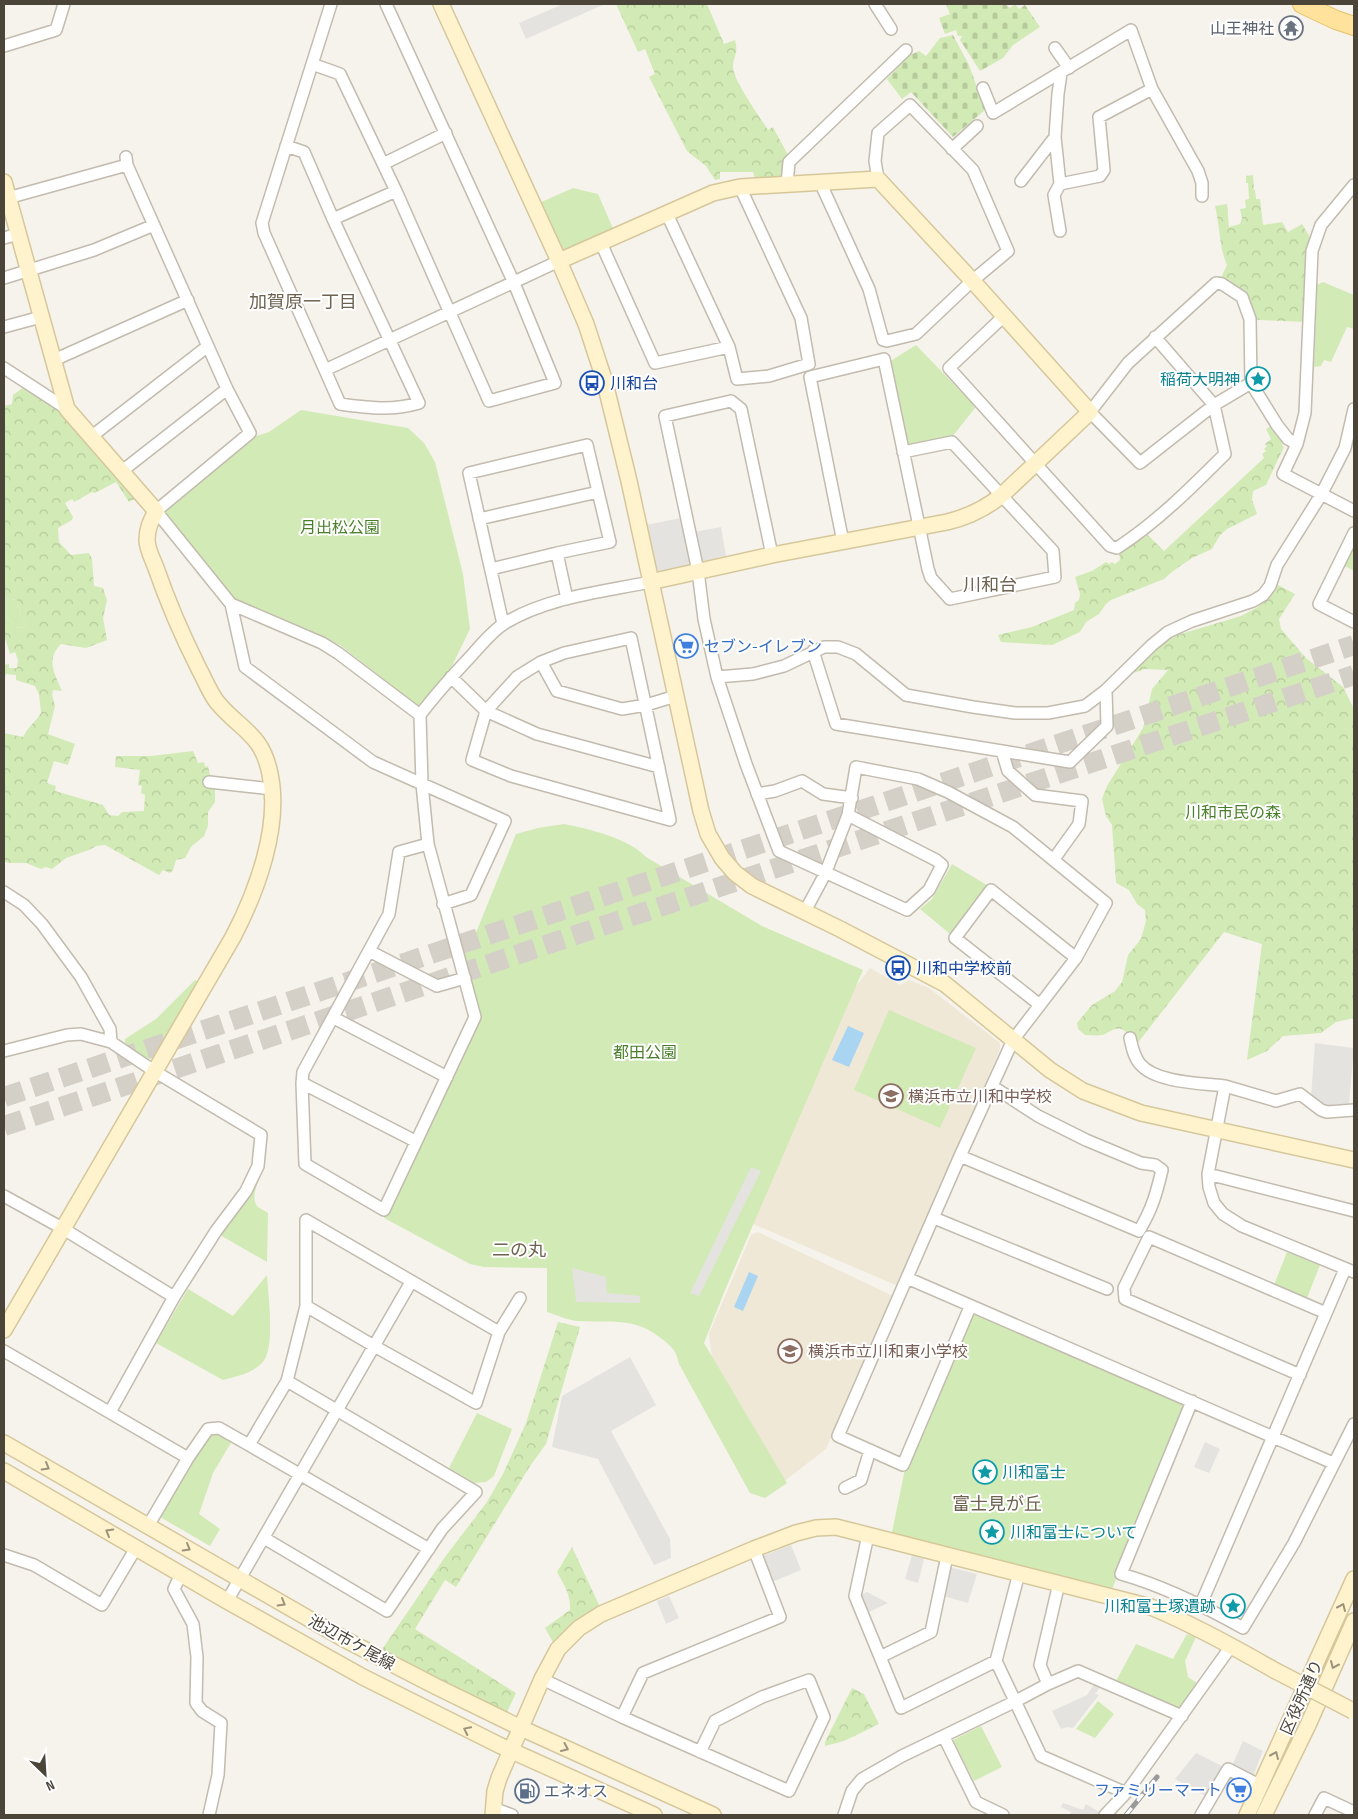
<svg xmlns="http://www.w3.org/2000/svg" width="1358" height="1819" viewBox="0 0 1358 1819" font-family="'Sofia Sans Condensed','Noto Sans JP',sans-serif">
  <defs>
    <pattern id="forest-crowns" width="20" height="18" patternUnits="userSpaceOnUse" patternTransform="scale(1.25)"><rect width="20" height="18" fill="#d2eab5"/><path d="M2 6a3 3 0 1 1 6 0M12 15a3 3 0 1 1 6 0" fill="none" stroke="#b6ca9c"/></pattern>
    <pattern id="cemetery-stones" width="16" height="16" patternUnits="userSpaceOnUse" patternTransform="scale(1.25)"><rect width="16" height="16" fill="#d2eab5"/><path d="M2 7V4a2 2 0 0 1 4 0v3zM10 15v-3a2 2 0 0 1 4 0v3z" fill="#b6ca9c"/></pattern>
  </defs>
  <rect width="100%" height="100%" fill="#f6f3ec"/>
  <path fill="#efe8d6" d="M870,968l30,17 9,-5 20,8 71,55v6l-102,237 -145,-62 89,-220z
    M758,1232l135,64 -67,153 -48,37 -65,-118 -4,-34 42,-99z"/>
  <path fill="#d2eab5" d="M573,188l25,6 17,39 -55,24 -23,-53z
    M1323,282l31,13v34l-7,-2 -16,35 -7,-2 -3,6 -7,1 3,-76 -2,-5z
    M916,345l56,58 3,5 -23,29 -40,9 -9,-8 -14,-76z
    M301,410l107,18 16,15 11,19 28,112 7,55 -20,41 -32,36 -78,-61 -106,-46 -73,-88 92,-74 16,-5z
    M1354,543v28l-11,-6z
    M4,598l13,2 4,16 5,9 -1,2 -8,1 -10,-11 -3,-2z
    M564,824c25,5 64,14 82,33l116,69 101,44 -138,320 -21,53 83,140 -22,15 -15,-5 -71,-129c-3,-14 -6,-16 -17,-25 -28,-23 -52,-16 -85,-18 -10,-1 -20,-6 -30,-9v-44l-63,-1 -14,-3 -86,-46 96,-197 -16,-65 9,-16 43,-106 22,-6z
    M952,864l38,23 -40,47 -30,-25 12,-10z
    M195,980l2,1 1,3 -43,72 -7,3 -23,-16v-4l31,-20z
    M889,1010l87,38 -36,80 -86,-38z
    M264,1165c-2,11 -15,30 -7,41 2,2 8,5 11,7l-1,49 -47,-27 31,-44z
    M1287,1252l33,13 -13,33 -33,-13z
    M267,1275c1,20 9,74 -5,88 -11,11 -25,13 -39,17l-67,-37 32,-54 45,27z
    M973,1314l212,90 -74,188 -220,-55 14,-68z
    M477,1413l35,16 -18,47 -8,6 -12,1 -25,-15z
    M217,1431l15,10 -19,32 -14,41 21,15 -10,17 -50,-29 49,-85z
    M1187,1634l9,3 -11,24 3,16 9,6 -18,27 -63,-29 20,-37 37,15z
    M1098,1701l16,13 -19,24 -19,-9z
    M981,1726l21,41 -28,14 -21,-41z"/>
  <path fill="url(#forest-crowns)" d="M616,4h91l17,40 11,-4c4,13 -2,16 -2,27 0,13 27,50 35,63l5,-3 16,30 -5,19 -29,3 -2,-7h-33v7l-5,1 -9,-14 -19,-15 -38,-74 6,-3 -10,-25 -7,3z
    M1253,175l1,15h1l1,9h4l3,26 19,-3 6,10 14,-8 8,13 -2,10 -2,75 -48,-2 -38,-40 7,-15c-8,-18 -7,-39 -12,-59l12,-2 2,23 11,-3 2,-6 -2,-9 6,-1 -1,-8 4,-1 -1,-16h-2v-7z
    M24,387l42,28 70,83 -7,4 -13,-20 -21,11 -3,-1 -18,10 -2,-3 -7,4 8,14 -1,3 -14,8 1,14 12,13 18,-2 3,6 2,27 9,2 4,12 -4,18 4,22 -21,8 -25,-4c-16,16 -6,30 1,47l-9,-1 -1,5 3,11 -7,28 27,10 -7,21 -14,-4 -7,22 9,3 -1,5 48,14 6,10 9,1 4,-4 22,-1 1,-16 -4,-2 1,-7 -4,-1 2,-15 -25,-3 1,-11h35l42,-5 5,12 6,-1 1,5 3,-1 2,9 -4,2 9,10v15l-7,10v14l-4,10 -13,11 -6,11 -9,2 -3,10 -3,3 -7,-3 -4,5 -54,-30 -9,1 -7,4 -23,8 -14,11 -6,-2 -5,2 -15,-6h-18l-4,-2v-128l19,4c6,-12 12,-14 18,-24l-2,-19 -4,-8 -19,-6v-5l-10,-1 -2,7v-16l5,-1v4h8l1,-8 -3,-8 -5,2 -6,-19v-20l3,2 10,11 8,-1 1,-2 -5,-9 -4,-16 -13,-2v-192l8,-2 1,-9z
    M1271,426l12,15 -1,4 2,2 -18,38 -13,6 -1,9 5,14 -30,15 -7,6 -8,14 -20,9 -19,13 -9,8 -53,21 -5,4 -7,10 -13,8 -6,10 -28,13 -51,-3 -3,-7 34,-8 42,-17 1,-7 4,-3 1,-6 -5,-17 17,-6 14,-9 3,2 3,-2 3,2 5,-4 -1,-8 29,-17 16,16 100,-93 -2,-4 4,-3 -2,-2 3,-3 -2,-2 6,-5 -5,-10z
    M1276,584l19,10 -16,25 2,10 25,29 37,29 11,22v309l-18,4 -15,11 -38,3 -16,15 -20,9 15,-116 -38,-12 -91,117c-6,-5 -3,-14 -8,-18 -8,-7 -16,2 -23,4 -5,1 -11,0 -17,0l-7,-6 -1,-6 15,-18 23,-14 7,-9 6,-27 13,-16 5,-18 -1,-11 -8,-6 -8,-14 -13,-7 -4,-58 -6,-9 -4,-17 5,-13 36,-58 9,-39 16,-19 -23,-1 -17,6 26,-27 20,-12 67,-20 17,-9z
    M558,1322l22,5 -34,117 -16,22 -74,121 -11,-7 -30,49 101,64 -9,19 -126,-61 64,-94 42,-55 16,-28 23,-51z
    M572,1547l28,60 -28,17 -18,20 -9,-16 25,-18c1,-15 -6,-25 -13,-38z
    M852,1688l12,6 15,30 -35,17 -19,5v-4z"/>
  <path fill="url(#cemetery-stones)" d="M946,4h59l5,4 5,-4 4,5 6,-4 15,22 -27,18 -10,13 -23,13 -20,-31 2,-4h-4l-2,-6 -11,4 -6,-16 11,-4z
    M953,35l16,30 16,45 -32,27 -42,-45 -9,7 -15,-20 23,-24 9,-4 7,5 14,-18z"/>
  <path fill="#e5e3e0" d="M563,4h42l-79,35 -7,-16z
    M681,518l9,46 -1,3 -31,6 -3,-5 -9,-43z
    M721,527l5,29 -23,5 -3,-2 -6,-27z
    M1315,1043l39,5 -5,56h-13l-11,3 -14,-10z
    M751,1167l10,4 -62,125 -9,-3z
    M572,1268l34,9 1,16 33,3v7l-64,-1z
    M630,1357l26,48 -45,26 59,108 1,19 -17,7 -56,-106 -46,-12 10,-51z
    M1205,1442l15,7 -11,24 -15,-6z
    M791,1545l10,25 -29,12 -10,-26z
    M912,1555l12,4 -6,24 -13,-4z
    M949,1567l28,7 -9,29 -24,-7z
    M867,1592l21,11 -21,10 -7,-18z
    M669,1596l10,22 -13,6 -9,-23z
    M1095,1683l6,3 -6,8 4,1 -26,33 -6,-1 -6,2 -9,-18 35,-16z
    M1243,1741l20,10 -9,23 -4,2 -19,-8z
    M1196,1753l26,13 -16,30 -31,-17z
    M1063,1803l20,7 3,-6 15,9 -1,2h-30l1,-3 -10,-5z"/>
  <path fill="#a9d4f2" d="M848,1026l16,7 -15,34 -17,-7z
    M749,1272l9,4 -15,35 -9,-4z"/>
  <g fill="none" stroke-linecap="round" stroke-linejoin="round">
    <path stroke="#d4d0c8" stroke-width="20" stroke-dasharray="20 10" stroke-linecap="butt" d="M4,1097l1350,-452
      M4,1126l1350,-451"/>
    <g stroke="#c2bbae" stroke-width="14">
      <path id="street" d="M331,4l-69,219 2,10 61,137 234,-109
        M875,4l16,25
        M4,46l52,-16 8,-26
        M1055,48l14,20
        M312,64l28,10 56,117 93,210 66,-18 -41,-100 -128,-279
        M983,88l10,25 138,-83 21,59 46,82 4,12v13
        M286,146l18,6 29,67 86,184c-27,8 -50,5 -79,1l-15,-34
        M952,149l25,-23
        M383,164l63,-31
        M127,165l100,224 23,44 -94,78 75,93 91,39 16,10 82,62
        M1021,181l34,-44
        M820,182l49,107 14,51 4,1 29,-7 56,-53 36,-30 -35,-81 -63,-65 -32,28 -3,28 3,18
        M787,184l2,-22 117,-112
        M1060,184l40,-8 4,-6 -5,-53 53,-28
        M1354,185l-33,40 -9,26 -7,162 -8,31 -14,30 71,37
        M4,199l123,-34 -1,-8
        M667,214l62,133 8,32 32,-3 40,-12 -8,-46 -61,-131
        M333,219l63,-28
        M1060,231l-6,-36 6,-11 -5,-47 3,-43 3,-21
        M4,238l14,-4
        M601,243l54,120 74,-16
        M4,278l90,-28 60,-25
        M1004,316l-55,52 161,178 7,2c40,-26 74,-60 108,-94l-11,-49 -59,-68
        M4,327l37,-10
        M54,360l134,-60
        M4,368l63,41
        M1251,383l-37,22 -74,58 -50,-51 38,-49 88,-80 6,1 20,13 8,22 1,64 26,42 11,14 9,5
        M92,436l116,-90
        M122,471l105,-82
        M479,519l119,-27
        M1354,533l-35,71 35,18
        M843,542l-33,-165 74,-18 44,210 3,9 19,21 105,-22 -2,-26 -101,-109 -49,10
        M772,555l-31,-146 -10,-8 -66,15 33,155 6,48 13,58 29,87 33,87 128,59 22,-20 13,-25 -6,-5 -88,-45
        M491,569l66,-16
        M231,604l14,63 128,95 132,59 -34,74 -28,9
        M503,624l-34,-151 118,-28 23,97 -53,11 10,46
        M813,651l23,73 234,38 37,-36 -1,-36
        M541,662l23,-9 67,-15 39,182 -159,-44 -39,-16 14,-49 51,23 122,33
        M451,677l35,34 31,-34 24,-15 16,29 65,18 24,-4 30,-9
        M717,677l36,-3 31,-8 40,-19h14l18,7 50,41 67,12 42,6h33l37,-7 21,-16 46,-45 16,-13 24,-11 61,-20 10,-6 7,-9 7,-21 44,-70 24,-47 9,-39
        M1002,751l6,20 27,24 47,6 -3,23 -25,35
        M209,782l63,7
        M757,794l18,-3 27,-10 21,13 29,4
        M428,844l-29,8 -10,62 -86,158 -1,11 3,81 79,46 91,-193 -47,-173 -6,-60 -2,-69c16,-21 34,-41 52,-60 10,-11 20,-24 33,-32 43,-26 97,-31 145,-41
        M4,892l20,13 18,19 39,53 29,52 1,13
        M804,913l21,-39 23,-59 8,-48 62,12 30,13 65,35 93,76 -30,55 -63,82 -53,116 -122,280 65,29 67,-158
        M369,951l68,35 28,-8
        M1040,1005l-85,-67 36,-48 85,68
        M334,1018l113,59
        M1130,1038c2,9 4,19 10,26 16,19 61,19 85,22
        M4,1051l63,-16 14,-1 30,8 43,29 107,64 -3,31 -12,25 -30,40 -42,66 -64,115
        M302,1083l113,58
        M1354,1110l-27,2 -6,-2 -21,-16 -24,7 -51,-15 -17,88 1,13 5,16 9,11 19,12 112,46
        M960,1156l179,75c13,-22 17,-36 23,-61l-7,-5 -14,-2 -55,-23 -48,-24 -46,-30
        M1208,1174l146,37
        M4,1196l58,32 112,69
        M934,1218l173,71
        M907,1278l426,185
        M306,1306l68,40 102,57 23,-71 -193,-112v86l-19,75 -38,64 180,104
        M499,1332l21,-34
        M4,1351l184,107 -40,68
        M1300,1375l-175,-76 -1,-11 25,-51 177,76
        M1192,1401l-71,173c43,12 83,32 122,54l51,-85 60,-119
        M188,1458l20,-29 11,-1 30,17
        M845,1488l16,-8 9,-30
        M868,1535l-13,61 46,112 95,-47
        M264,1538l123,73 55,-82 34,-37 -189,-111
        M4,1555l30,10 68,40 34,-57
        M1019,1573l-23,88 45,95 85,37
        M181,1574l-7,15 19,35 4,33 -1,46 6,8 19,12 -3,52 -9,40
        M227,1601l184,-319
        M1201,1604l144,-335
        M880,1657l51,-25 16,-76
        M542,1679l80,38
        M1048,1684l-8,-19 19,-82
        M944,1737l32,65 27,13
        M700,1752l15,-31 47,-24 47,-17 15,37 -35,74 -167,-74 21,-44 137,-56 -26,-68
        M493,1808l19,7
        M844,1815l8,-24 10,-12 40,-23 114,-55 32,-17 30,-13 104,45
        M1105,1815l21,-22 106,-148
        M1201,1815l27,-46 33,17
        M1315,1815l9,-17 30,14"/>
    </g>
    <g stroke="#d6c79b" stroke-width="18">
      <path id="secondary" d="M441,4l118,257 27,63 18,55 25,102 72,330 7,23 14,24 13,15 17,13 88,43 105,55 105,86 33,21 58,22 213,47
        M4,182l63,227 89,102c-5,10 -9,17 -9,29 0,9 6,20 9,28 12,35 27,69 43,101 6,11 11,24 18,33 23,28 45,31 53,72 11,52 -13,117 -37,163l-229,393
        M559,261l154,-68 27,-6 138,-8 101,109 111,124 -88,83c-17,14 -34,22 -55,27l-175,33 -122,27
        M4,1443l340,196 93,48 84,41 192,87
        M4,1471l223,130 136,76 138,69 153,69
        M493,1815l2,-24 4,-13 43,-99 16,-30 21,-21 22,-14 153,-65 42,-16 20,-5 20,-1 315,80c43,18 83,40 123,63
        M1247,1815l107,-236
        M1264,1815l44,-90 46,-104"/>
    </g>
    <g stroke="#e6c16a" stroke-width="20">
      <path id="primary" d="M1302,4l34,16 18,6"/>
    </g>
    <use href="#street" stroke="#fff" stroke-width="11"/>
    <use href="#secondary" stroke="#fff3cd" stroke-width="15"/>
    <use href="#primary" stroke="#ffe39c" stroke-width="18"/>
    <g stroke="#9a9a9a" stroke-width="5">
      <path id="rail" d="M1126,1815l31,-38"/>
    </g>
    <use href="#rail" stroke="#fff" stroke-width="3" stroke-dasharray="9" stroke-linecap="butt"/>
    <g stroke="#d6c79b" stroke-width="18" stroke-linecap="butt">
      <path id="secondary-bridge" d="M1274,1670l79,41"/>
    </g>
    <use href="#secondary-bridge" stroke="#fff3cd" stroke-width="15"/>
  </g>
  <defs><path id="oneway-chevron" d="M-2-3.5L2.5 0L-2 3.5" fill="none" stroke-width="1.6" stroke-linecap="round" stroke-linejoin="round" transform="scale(1.25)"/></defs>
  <g stroke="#9c937c">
    <use href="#oneway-chevron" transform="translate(46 1467) rotate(30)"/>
    <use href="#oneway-chevron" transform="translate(109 1532) rotate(-150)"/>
    <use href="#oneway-chevron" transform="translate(187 1548) rotate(30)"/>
    <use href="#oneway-chevron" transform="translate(282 1603) rotate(30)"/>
    <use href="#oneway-chevron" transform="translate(1342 1607) rotate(-66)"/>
    <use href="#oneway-chevron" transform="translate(1334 1665) rotate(114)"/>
    <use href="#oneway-chevron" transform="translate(467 1730) rotate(-154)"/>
    <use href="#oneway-chevron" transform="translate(565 1748) rotate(24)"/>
    <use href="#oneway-chevron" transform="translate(1275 1755) rotate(-66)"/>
  </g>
  <defs>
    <g id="temple-ring" transform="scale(1.25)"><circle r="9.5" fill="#fff" stroke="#6b7280" stroke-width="1.5"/><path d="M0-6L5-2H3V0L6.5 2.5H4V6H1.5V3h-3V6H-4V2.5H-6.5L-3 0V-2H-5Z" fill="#6b7280"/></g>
    <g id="sight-ring" transform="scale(1.25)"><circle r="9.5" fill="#fff" stroke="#0f9aa8" stroke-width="1.5"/><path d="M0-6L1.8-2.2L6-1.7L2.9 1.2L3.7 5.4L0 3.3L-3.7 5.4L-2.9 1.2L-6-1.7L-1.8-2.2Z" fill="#0f9aa8"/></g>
    <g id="bus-ring" transform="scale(1.25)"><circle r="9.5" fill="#fff" stroke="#1a4fb4" stroke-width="1.5"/><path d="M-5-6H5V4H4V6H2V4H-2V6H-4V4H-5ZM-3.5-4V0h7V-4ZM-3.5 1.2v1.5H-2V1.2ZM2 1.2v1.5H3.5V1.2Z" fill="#1a4fb4"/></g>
    <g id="supermarket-ring" transform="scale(1.25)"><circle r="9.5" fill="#fff" stroke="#3f7fe0" stroke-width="1.5"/><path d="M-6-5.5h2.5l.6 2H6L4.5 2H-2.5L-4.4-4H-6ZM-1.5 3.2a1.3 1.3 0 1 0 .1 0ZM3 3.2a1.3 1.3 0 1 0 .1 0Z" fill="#3f7fe0"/></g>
    <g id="school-ring" transform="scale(1.25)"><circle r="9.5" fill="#fff" stroke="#8d6e63" stroke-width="1.5"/><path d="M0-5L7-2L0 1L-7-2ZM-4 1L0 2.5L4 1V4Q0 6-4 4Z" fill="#8d6e63"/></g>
    <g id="fuel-ring" transform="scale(1.25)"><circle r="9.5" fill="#fff" stroke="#5c6f8a" stroke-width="1.5"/><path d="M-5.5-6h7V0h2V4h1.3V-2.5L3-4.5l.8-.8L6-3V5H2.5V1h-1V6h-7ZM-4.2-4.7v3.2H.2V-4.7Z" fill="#5c6f8a"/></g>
  </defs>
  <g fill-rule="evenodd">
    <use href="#temple-ring" x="1291" y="28"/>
    <use href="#sight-ring" x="1258" y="379"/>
    <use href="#bus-ring" x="592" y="383"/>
    <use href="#supermarket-ring" x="686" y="646"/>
    <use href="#bus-ring" x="898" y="968"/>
    <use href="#school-ring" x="891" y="1096"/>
    <use href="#school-ring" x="790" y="1351"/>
    <use href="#sight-ring" x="985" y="1472"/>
    <use href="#sight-ring" x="992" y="1532"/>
    <use href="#sight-ring" x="1233" y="1606"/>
    <use href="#supermarket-ring" x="1239" y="1790"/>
    <use href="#fuel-ring" x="527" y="1791"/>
  </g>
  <g text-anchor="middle" stroke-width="4" stroke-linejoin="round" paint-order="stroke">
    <g font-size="16" fill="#5b616d" stroke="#fff" text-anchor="end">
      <text x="1274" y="34">山王神社</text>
    </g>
    <g font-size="16" fill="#0d838f" stroke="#fff" text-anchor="end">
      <text x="1240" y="385">稲荷大明神</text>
      <text x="1002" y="1478" text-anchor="start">川和富士</text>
      <text x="1010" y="1538" text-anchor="start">川和富士について</text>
      <text x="1216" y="1612">川和富士塚遺跡</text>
    </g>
    <g font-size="16" fill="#164399" stroke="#fff" text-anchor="start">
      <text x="610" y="389">川和台</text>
      <text x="916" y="974">川和中学校前</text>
    </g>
    <g font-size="16" fill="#4a7f2a" stroke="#fff">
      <text x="340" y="533">月出松公園</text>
      <text x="1233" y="818">川和市民の森</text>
      <text x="645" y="1058">都田公園</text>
    </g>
    <g font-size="16" fill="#366cbe" stroke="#fff" text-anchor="start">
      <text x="704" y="652">セブン-イレブン</text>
      <text x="1222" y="1796" text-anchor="end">ファミリーマート</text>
    </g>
    <g font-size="16" fill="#785e54" stroke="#fff" text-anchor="start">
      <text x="908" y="1102">横浜市立川和中学校</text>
      <text x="808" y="1357">横浜市立川和東小学校</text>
    </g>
    <g font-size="16" fill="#4b4439" stroke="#fff">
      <text transform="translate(352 1642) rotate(29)" y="6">池辺市ケ尾線</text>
      <text transform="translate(1301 1697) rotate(-66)" y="6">区役所通り</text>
    </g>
    <g font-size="16" fill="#4e5e75" stroke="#fff" text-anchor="start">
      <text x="544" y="1797">エネオス</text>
    </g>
    <g font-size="18" fill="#6e6250" stroke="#fff">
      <text x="303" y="308">加賀原一丁目</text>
      <text x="990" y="591">川和台</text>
      <text x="519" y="1256">二の丸</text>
      <text x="997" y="1510">富士見が丘</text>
    </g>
  </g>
  <rect width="1358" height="1819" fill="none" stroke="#4b4439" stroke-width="10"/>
  <g transform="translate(45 1774) rotate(155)" stroke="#ffffff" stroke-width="4" paint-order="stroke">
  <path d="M0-4L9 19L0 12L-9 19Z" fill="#4b4439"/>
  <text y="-8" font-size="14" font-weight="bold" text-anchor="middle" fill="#4b4439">N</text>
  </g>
</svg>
